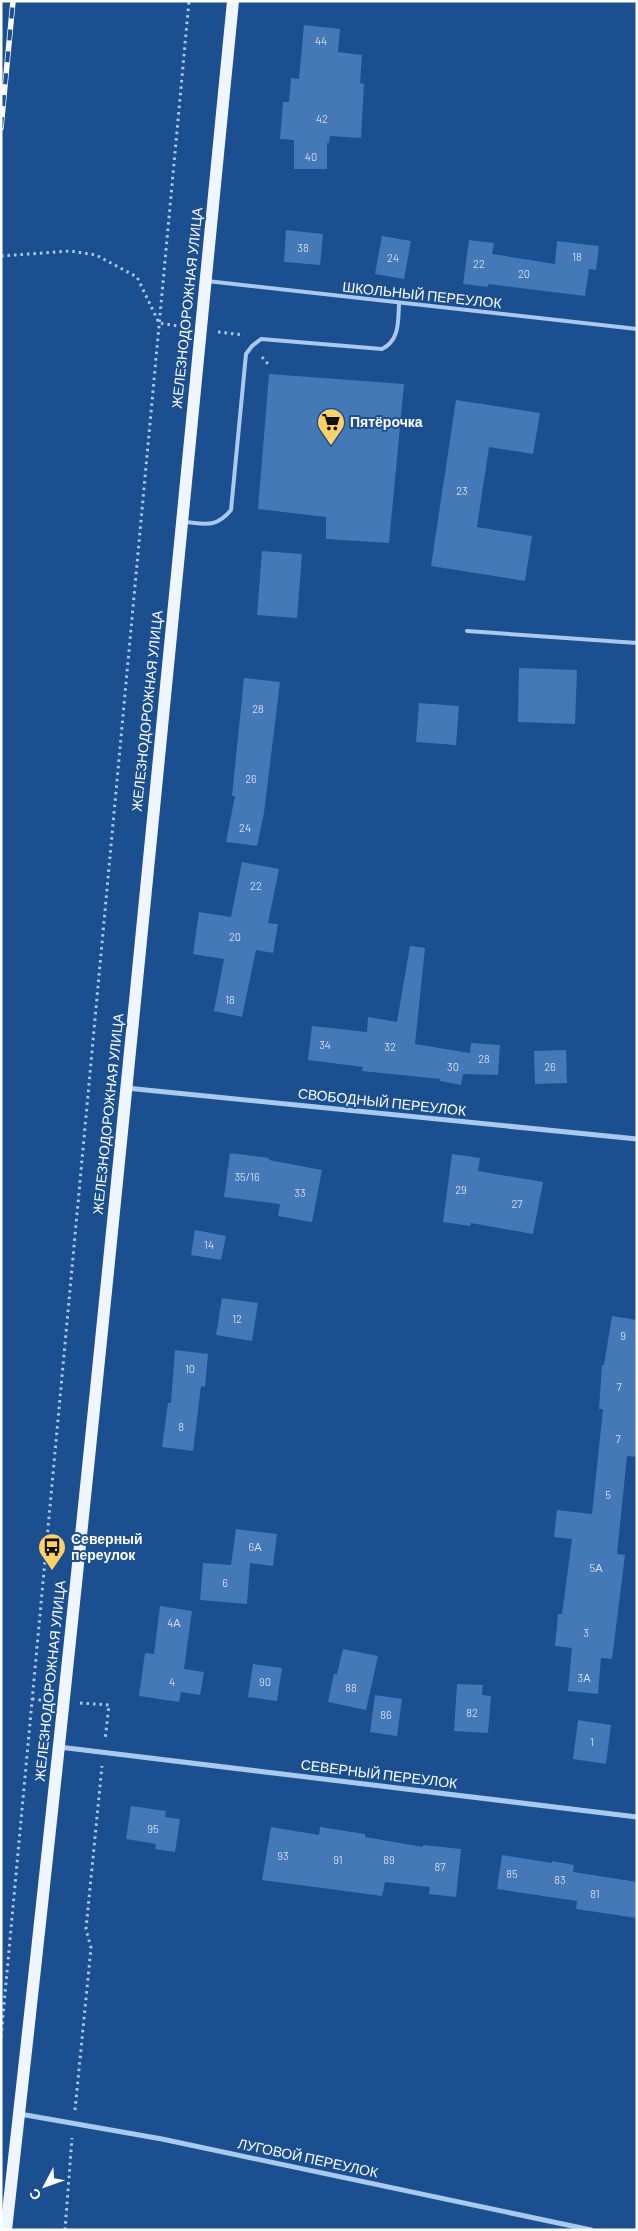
<svg xmlns="http://www.w3.org/2000/svg" width="638" height="2231" viewBox="0 0 638 2231" font-family="Barlow,sans-serif">
  <rect width="100%" height="100%" fill="#1b4f8f"/>
  <path fill="#4478b7" d="M304,25l36,4 -2,23 24,3 -2,28 4,1 -3,54 -31,-2 -1,7h-2v26h-33v-29l-14,-1 3,-37h6l2,-24 8,1z
    M286,230l37,4 -3,31 -36,-3z
    M382,236l29,5 -7,38 -29,-5z
    M469,240l25,3 -2,11 63,10 2,-23 42,5 -3,24 -7,-1 -4,27 -97,-12v3l-25,-3z
    M269,374l135,10 -15,159 -63,-4v-22l-68,-8z
    M456,400l84,13 -7,41 -44,-7 -12,80 55,9 -7,45 -94,-15z
    M262,551l40,3 -5,64 -40,-3z
    M519,668l58,2 -2,54 -57,-2z
    M244,678l36,4 -16,131 -7,33 -31,-4 9,-46h-3z
    M419,703l40,3 -3,39 -40,-3z
    M242,862l37,7 -11,54 10,1 -5,29 -17,-3 -14,67 -28,-6 10,-52 -31,-5 6,-42 32,5z
    M410,946l15,2 -10,96 55,9 1,-10 29,2 -2,30 -35,-1 -2,11 -21,-4v-2l-78,-8 1,-4 -55,-7 4,-34 55,6 1,-15 29,5z
    M566,1050l1,33 -32,1 -1,-33z
    M230,1153l39,5v2l53,10 -10,52 -34,-6 2,-12 -56,-7z
    M452,1154l28,4 -2,13 65,11 -10,52 -62,-11 -1,3 -27,-4z
    M195,1230l31,6 -5,24 -30,-5z
    M222,1298l36,5 -6,38 -36,-6z
    M612,1316l25,4v137l-10,-1 -10,98 8,1 -13,104 -11,-1 -3,36 -30,-3 4,-43 -17,-2 3,-32h4l10,-75 -18,-2 3,-27 35,4 11,-105h-4l3,-44h2z
    M175,1350l33,4 -3,33 -4,-1 -8,65 -31,-4 6,-44h3z
    M236,1529l41,5 -4,32 -23,-3 -3,41 -47,-4 3,-37 28,2z
    M160,1606l32,5 -8,58 20,3 -4,23 -19,-3 -2,10 -40,-6 6,-43 9,1z
    M343,1649l35,7 -12,54 -38,-8 6,-28h3z
    M253,1664l29,4 -5,33 -29,-4z
    M457,1684l26,1 -1,10 9,1 -3,37 -34,-2z
    M375,1695l27,4 -5,37 -27,-4z
    M578,1720l33,5 -5,39 -33,-5z
    M131,1806l35,5 -1,6 15,2 -5,33 -20,-3 1,-5 -30,-5z
    M271,1827l48,8 1,-8 45,7v3l58,10v-2l38,4 -5,48 -27,-3 1,-7 -45,-5 -3,14 -120,-16z
    M502,1855l50,8v-2l22,4 -1,7 64,10v36l-61,-9 1,-8 -80,-12z"/>
  <g fill="none" stroke-linecap="round" stroke-linejoin="round">
    <path stroke="#a9c9ee" stroke-width="3" stroke-dasharray="2.5 4" stroke-linecap="butt" d="M1,256l69,-5 26,4 41,22 22,46 25,4
      M218,332l26,3
      M262,357l6,7
      M32,1699l15,2
      M80,1703l29,2 -4,35
      M1,2037l188,-2036
      M75,2110l16,-162 -5,-19 16,-163
      M65,2230l7,-92"/>
    <path stroke="#a9c9ee" stroke-width="4" d="M207,281l430,48
      M185,522c21,2 31,6 46,-12l15,-156 6,-8 9,-7 121,10c18,-9 16,-28 17,-45
      M467,631l170,12"/>
    <path stroke="#a9c9ee" stroke-width="5" d="M126,1088l511,51
      M59,1747l578,70
      M20,2114l142,25 429,91"/>
    <path stroke="#f0f6ff" stroke-width="12" d="M6,2230c84,-742 154,-1486 227,-2229"/>
    <g stroke="#fff" stroke-width="5.5">
      <path id="rail" d="M1,128l12,-127"/>
    </g>
    <use href="#rail" stroke="#1b4f8f" stroke-width="4" stroke-dasharray="11" stroke-linecap="butt"/>
  </g>
  <defs>
    <g id="supermarket-pin" transform="scale(1.4375)"><path d="M0 17L-7.5 6A9.5 9.5 0 1 1 7.5 6Z" fill="#ffd166" stroke="#1b4f8f"/><path d="M-6-5.5h2.5l.6 2H6L4.5 2H-2.5L-4.4-4H-6ZM-1.5 3.2a1.3 1.3 0 1 0 .1 0ZM3 3.2a1.3 1.3 0 1 0 .1 0Z" fill="#111"/></g>
    <g id="bus-pin" transform="scale(1.4375)"><path d="M0 17L-7.5 6A9.5 9.5 0 1 1 7.5 6Z" fill="#ffd166" stroke="#1b4f8f"/><path d="M-5-6H5V4H4V6H2V4H-2V6H-4V4H-5ZM-3.5-4V0h7V-4ZM-3.5 1.2v1.5H-2V1.2ZM2 1.2v1.5H3.5V1.2Z" fill="#111"/></g>
  </defs>
  <g fill-rule="evenodd">
    <use href="#supermarket-pin" x="331" y="422"/>
    <use href="#bus-pin" x="52" y="1547"/>
  </g>
  <g text-anchor="middle" stroke-width="4" stroke-linejoin="round" paint-order="stroke">
    <g font-size="11" fill="#d0dded">
      <text x="321" y="45">44</text>
      <text x="322" y="123">42</text>
      <text x="311" y="161">40</text>
      <text x="303" y="252">38</text>
      <text x="577" y="261">18</text>
      <text x="393" y="262">24</text>
      <text x="479" y="268">22</text>
      <text x="524" y="278">20</text>
      <text x="462" y="495">23</text>
      <text x="258" y="713">28</text>
      <text x="251" y="783">26</text>
      <text x="245" y="832">24</text>
      <text x="256" y="890">22</text>
      <text x="235" y="941">20</text>
      <text x="230" y="1004">18</text>
      <text x="325" y="1049">34</text>
      <text x="390" y="1051">32</text>
      <text x="484" y="1063">28</text>
      <text x="453" y="1071">30</text>
      <text x="550" y="1071">26</text>
      <text x="247" y="1181">35/16</text>
      <text x="461" y="1194">29</text>
      <text x="300" y="1197">33</text>
      <text x="517" y="1208">27</text>
      <text x="209" y="1249">14</text>
      <text x="237" y="1323">12</text>
      <text x="623" y="1340">9</text>
      <text x="190" y="1373">10</text>
      <text x="619" y="1391">7</text>
      <text x="181" y="1431">8</text>
      <text x="618" y="1443">7</text>
      <text x="608" y="1499">5</text>
      <text x="255" y="1551">6А</text>
      <text x="596" y="1572">5А</text>
      <text x="225" y="1587">6</text>
      <text x="174" y="1627">4А</text>
      <text x="586" y="1637">3</text>
      <text x="584" y="1682">3А</text>
      <text x="172" y="1686">4</text>
      <text x="265" y="1686">90</text>
      <text x="351" y="1692">88</text>
      <text x="472" y="1717">82</text>
      <text x="386" y="1719">86</text>
      <text x="592" y="1746">1</text>
      <text x="153" y="1833">95</text>
      <text x="283" y="1860">93</text>
      <text x="338" y="1864">91</text>
      <text x="389" y="1864">89</text>
      <text x="440" y="1871">87</text>
      <text x="512" y="1878">85</text>
      <text x="560" y="1884">83</text>
      <text x="595" y="1898">81</text>
    </g>
    <g font-size="14" fill="#fff" stroke="#1b4f8f">
      <text transform="translate(422 295) rotate(6)" y="5">ШКОЛЬНЫЙ ПЕРЕУЛОК</text>
      <text transform="translate(187 308) rotate(-84)" y="5">ЖЕЛЕЗНОДОРОЖНАЯ УЛИЦА</text>
      <text transform="translate(147 711) rotate(-84)" y="5">ЖЕЛЕЗНОДОРОЖНАЯ УЛИЦА</text>
      <text transform="translate(382 1102) rotate(6)" y="5">СВОБОДНЫЙ ПЕРЕУЛОК</text>
      <text transform="translate(108 1114) rotate(-84)" y="5">ЖЕЛЕЗНОДОРОЖНАЯ УЛИЦА</text>
      <text transform="translate(50 1681) rotate(-84)" y="5">ЖЕЛЕЗНОДОРОЖНАЯ УЛИЦА</text>
      <text transform="translate(379 1774) rotate(7)" y="5">СЕВЕРНЫЙ ПЕРЕУЛОК</text>
      <text transform="translate(308 2158) rotate(12)" y="5">ЛУГОВОЙ ПЕРЕУЛОК</text>
    </g>
    <g font-size="14" font-weight="bold" fill="#fff" stroke="#1b4f8f" text-anchor="start">
      <text x="350" y="427">Пятёрочка</text>
      <text x="71" y="1544">Северный<tspan x="71" dy="16">переулок</tspan></text>
    </g>
  </g>
  <rect width="638" height="2231" fill="none" stroke="#ffffff" stroke-width="5"/>
  <g transform="translate(45 2186) rotate(229)" stroke="#1b4f8f" stroke-width="4" paint-order="stroke">
  <path d="M0-4L9 19L0 12L-9 19Z" fill="#ffffff"/>
  <text y="-8" font-size="14" font-weight="bold" text-anchor="middle" fill="#ffffff">С</text>
  </g>
</svg>
